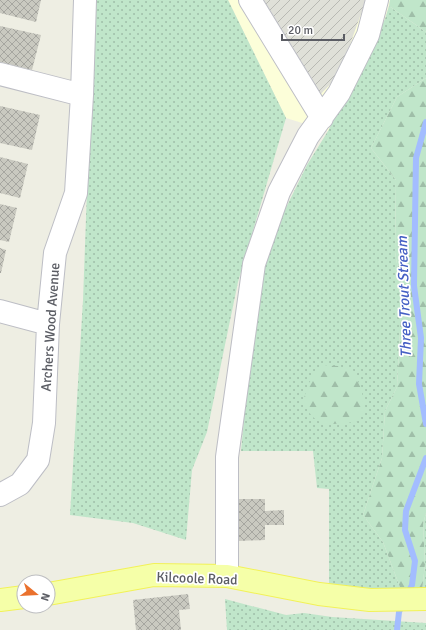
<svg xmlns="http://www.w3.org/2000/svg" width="426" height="630" viewBox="0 0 426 630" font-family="Signika,sans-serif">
  <defs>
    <pattern id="industrial-furrows" width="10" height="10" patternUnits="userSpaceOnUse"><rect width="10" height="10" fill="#dfe0d8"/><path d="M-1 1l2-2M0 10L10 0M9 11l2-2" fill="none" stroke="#b8b9b3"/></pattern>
    <pattern id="grass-dots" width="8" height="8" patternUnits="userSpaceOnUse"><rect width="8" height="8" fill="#c0e6ca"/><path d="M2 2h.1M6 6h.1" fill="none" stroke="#9fbea8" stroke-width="1.8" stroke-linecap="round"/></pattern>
    <pattern id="forest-firs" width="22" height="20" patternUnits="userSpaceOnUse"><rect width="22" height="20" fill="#c0e6ca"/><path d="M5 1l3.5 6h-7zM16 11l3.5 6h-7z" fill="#9fbea8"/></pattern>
    <pattern id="building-cross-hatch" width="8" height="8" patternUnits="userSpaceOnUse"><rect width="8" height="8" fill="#c9c9c0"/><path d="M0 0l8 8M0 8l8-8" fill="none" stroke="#a6a6a0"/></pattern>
  </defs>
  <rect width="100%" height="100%" fill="#eeeee3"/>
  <path fill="#fcfed9" d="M228,0h162l-5,19 -57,112 -42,-13z"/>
  <path fill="url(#industrial-furrows)" d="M257,0h109l-27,75 -22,23z"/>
  <path fill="url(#grass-dots)" d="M94,0h134l58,118 -48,164 -31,150 -15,38 -6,70 -53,-17 -63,-8 13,-215z
    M389,6l37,26v46l-29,19 -26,51 25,32 -1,72 7,41 -5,94 -12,24 -3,47 -19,57 20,27 18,48 -72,-4v-97l-12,-1 -4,-37h-72l14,-151 22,-74 30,-61 21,-34 57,-112z
    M426,513v78h-4l3,-27 -2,-40z
    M225,599l61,16 18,-2 28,4 94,6v7h-199z"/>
  <path fill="url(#forest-firs)" d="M390,0h36v32l-37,-26z
    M426,78v435l-3,11 2,40 -3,27 -21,-1 -18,-48 -20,-27 19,-57 3,-47 12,-24 5,-94 -7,-41 1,-72 -25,-32 26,-51z
    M321,365l17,1 16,5 8,20 2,22 -8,9c-28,2 -40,8 -53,-21l6,-18z"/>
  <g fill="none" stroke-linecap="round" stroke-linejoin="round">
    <path stroke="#a3bdff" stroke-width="6" d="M426,122l-10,36 -2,128 7,52 -2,46 7,40
      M407,595l5,-10 3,-24 -10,-31 1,-19 20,-53
      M397,630l2,-18 4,-8"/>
  </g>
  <path fill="url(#building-cross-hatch)" d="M0,0h41l-5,22 -36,-9z
    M0,26l41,9 -9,35 -32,-8z
    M0,106l40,9 -8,35 -32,-7z
    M0,157l28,7 -8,34 -20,-5z
    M0,204l17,4 -8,34 -9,-2z
    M0,248l6,2 -5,23h-1z
    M238,499h27v12l19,-1v15h-19v15l-27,1z
    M188,594l2,15 -11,1 2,20h-45l-3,-30z"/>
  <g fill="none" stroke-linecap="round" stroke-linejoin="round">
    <g stroke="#bdbec5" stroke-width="24">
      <path id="minor" d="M250,0l72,118
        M0,74l82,21
        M0,311l48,13
        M0,495l20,-11 18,-24 6,-37 4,-99 7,-71 21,-60 6,-98 3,-95
        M227,576v-119l27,-193 25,-72 29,-56 31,-43 29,-58 9,-35"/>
    </g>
    <g stroke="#f2f258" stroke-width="24">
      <path id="major" d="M48,594l106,-19 73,1 92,18 51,6 56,-1
        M0,600l24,-3"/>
    </g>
    <use href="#minor" stroke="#fff" stroke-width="22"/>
    <use href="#major" stroke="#f5ffa8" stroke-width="22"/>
  </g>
  <g text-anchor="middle" stroke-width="3.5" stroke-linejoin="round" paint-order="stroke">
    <g font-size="14" fill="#5b5d64" stroke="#fff">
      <text transform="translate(50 327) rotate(-86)" y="5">Archers Wood Avenue</text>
      <text transform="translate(197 578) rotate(2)" y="5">Kilcoole Road</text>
    </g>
    <g font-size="15" font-style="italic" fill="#445fc4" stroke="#fff">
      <text transform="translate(404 297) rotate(-92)" y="5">Three Trout Stream</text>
    </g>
  </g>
  <g transform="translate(36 594) rotate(108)"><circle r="19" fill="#ffffff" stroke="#bdbec1"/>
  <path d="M0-3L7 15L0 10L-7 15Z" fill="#ea712d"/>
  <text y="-6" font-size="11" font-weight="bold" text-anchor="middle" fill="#5b5d64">N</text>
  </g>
  <path d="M282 34v6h62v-6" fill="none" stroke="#5b5d64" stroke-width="2"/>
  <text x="288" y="34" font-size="12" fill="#5b5d64" stroke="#ffffff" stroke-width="3" paint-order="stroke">20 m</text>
</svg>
